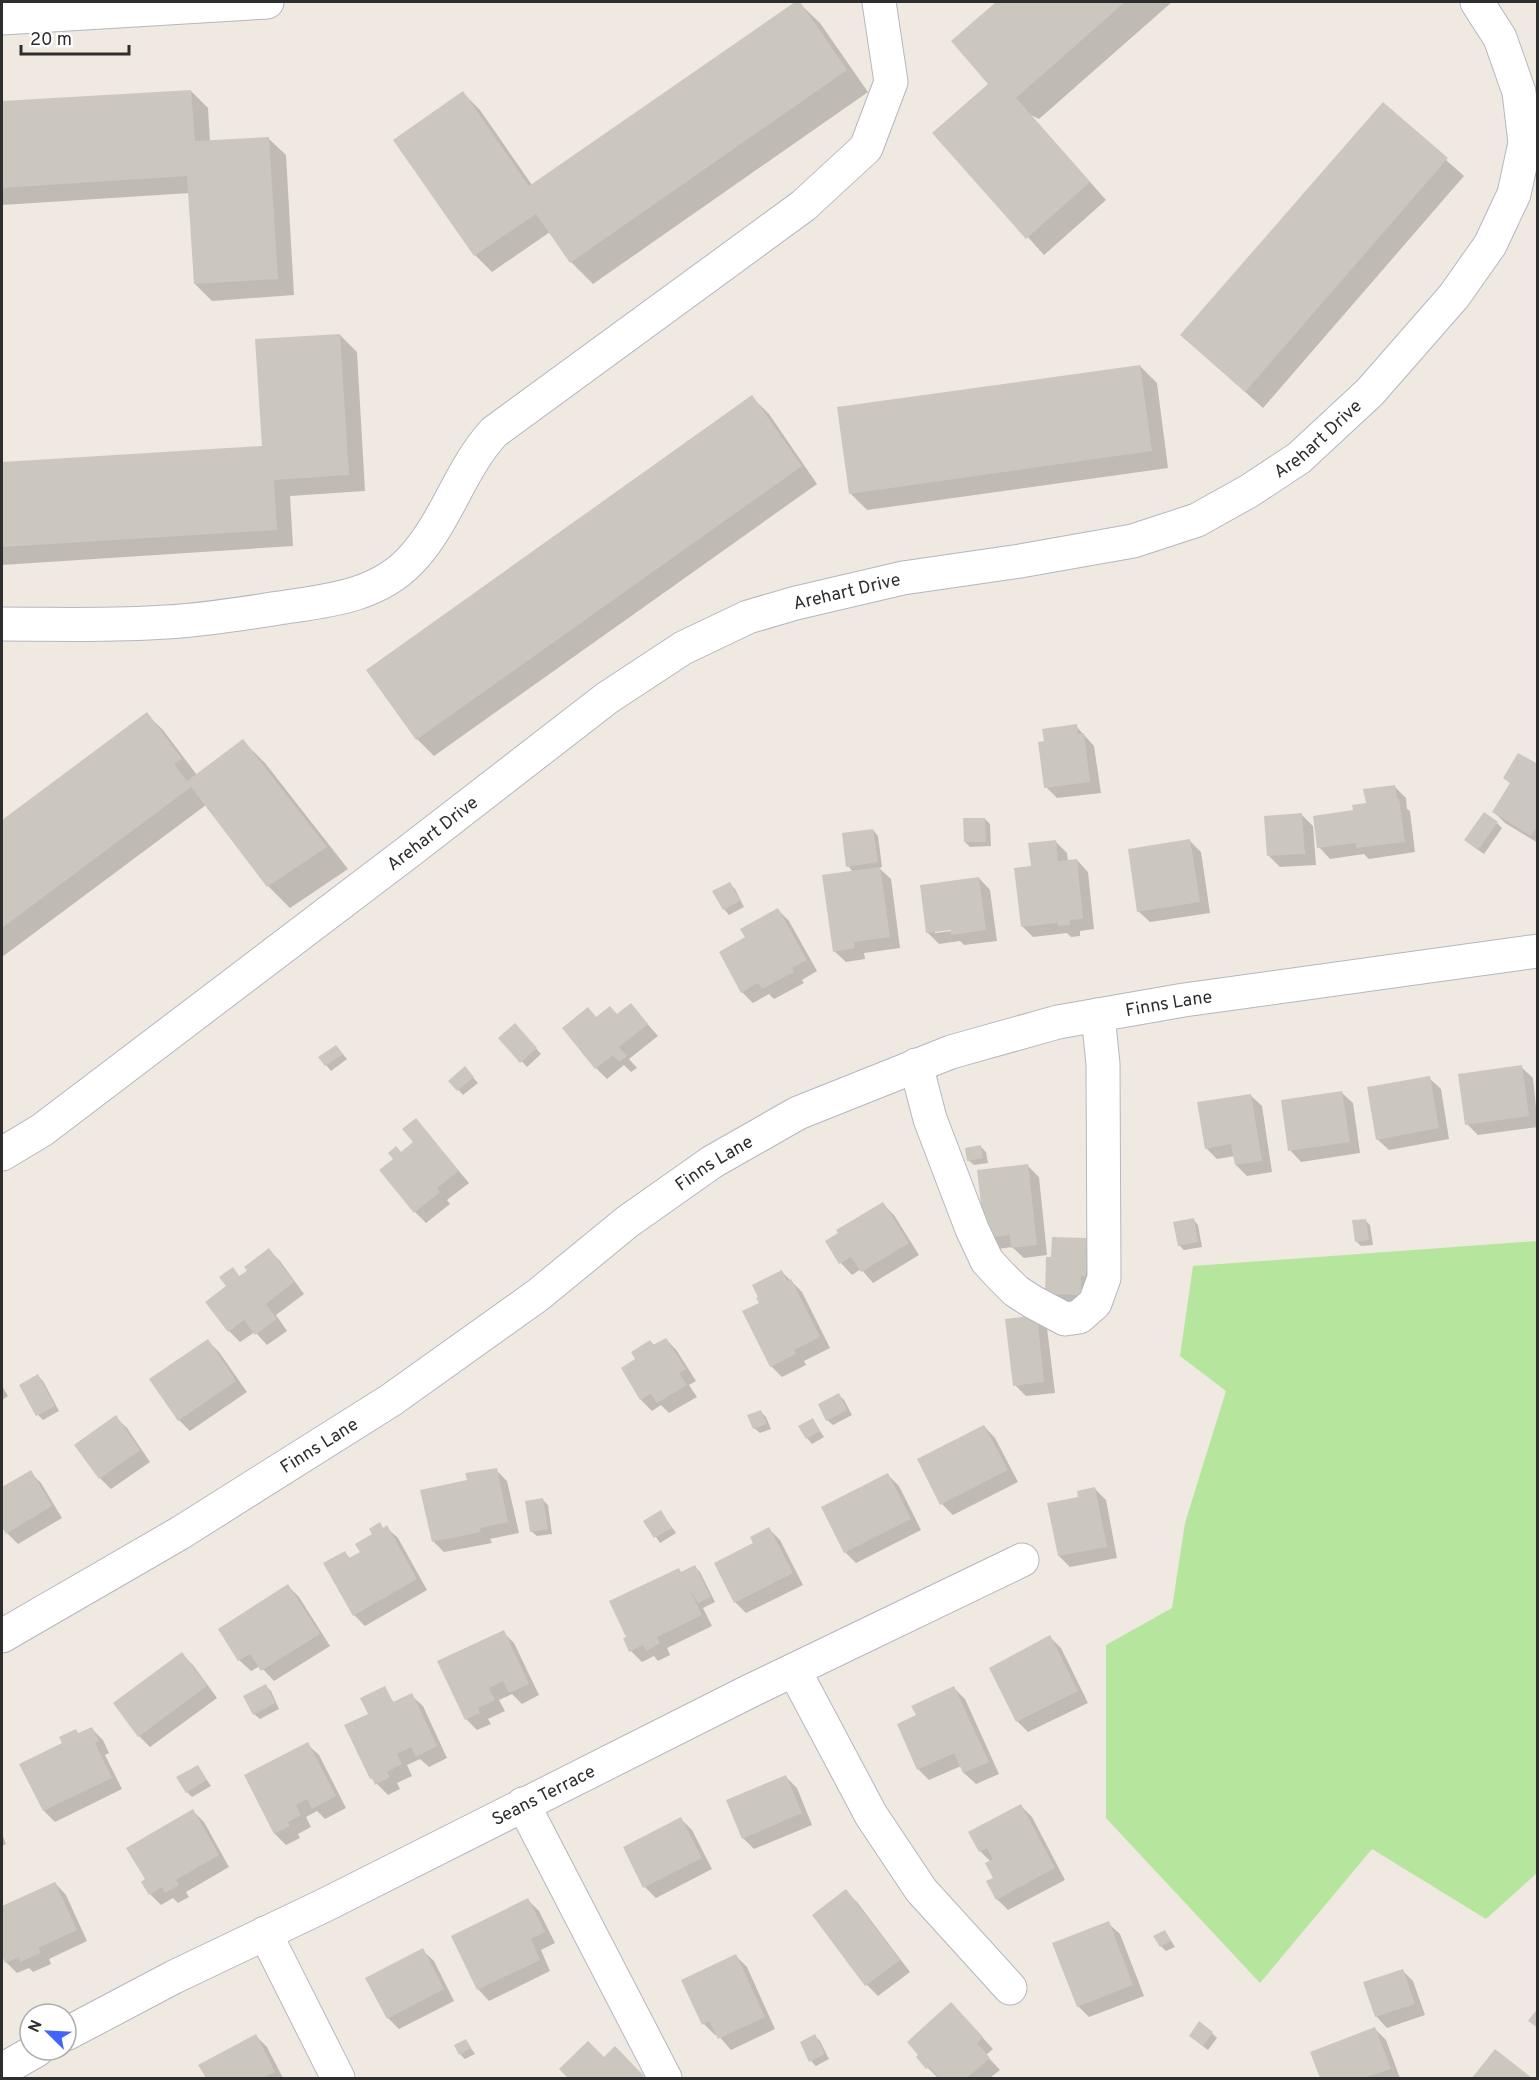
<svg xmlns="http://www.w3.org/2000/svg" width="1539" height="2080" viewBox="0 0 1539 2080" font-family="Overpass,sans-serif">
  <rect width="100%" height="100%" fill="#efe9e1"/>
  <path fill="#b6e59e" d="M1537,1241v632l-51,46 -114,-70 -112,134 -154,-165v-173l66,-37 13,-85 41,-132 -46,-35 13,-90z"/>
  <path fill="#0003" fill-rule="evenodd" d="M798,2l22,21 48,69 -275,192 -22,-22 -21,-30 -58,40 -17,-17 -80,-115 68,-47 17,17 52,75z
    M998,2h174l-133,117 -8,-4 75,85 -62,55 -110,-122 56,-49 -37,-42z
    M191,91l17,17 2,34 59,-3 17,16 8,140 -82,6 -17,-17 -5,-91 -188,12v-102z
    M1383,104l81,72 -201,232 -81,-73z
    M340,335l17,17 8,139 -75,5 3,50 -291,19v-101l262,-17z
    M1140,366l17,17 11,85 -301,42 -17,-17z
    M752,397l17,17 48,70 -383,272 -17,-17 -49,-69z
    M146,714l17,16 34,45 46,-34 22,22 83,106 -58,39 -22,-22 -62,-81 -204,152v-136z
    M1076,726l18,20 7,47 -44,5 -11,-11v-45z
    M1538,766v77l-33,-20 -11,-11 17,-28 -6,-6z
    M1394,786l12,12 1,11 3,2 5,41 -46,7 -5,-5 -34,5 -11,-12 48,-42z
    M1302,815l11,11 3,39 -36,2 -11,-11z
    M985,819l5,5 1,22 -21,1 -5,-5z
    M1497,823l5,5 -18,26 -13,-9z
    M873,830l5,6 4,31 -3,1 12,11 9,69 -36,5 1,6 -19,3 -12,-11 19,-79 -5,-6z
    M1055,841l12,12 1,8 9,-1 11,12 6,57 -14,2v5l-9,1 -4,-4 -34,4 -11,-11 11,-59z
    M1190,841l11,11 9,61 -60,9 -12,-11z
    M979,878l11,12 7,51 -33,4 -4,-4 -21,3 -12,-12zM958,927l1,3 -24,3v-3z
    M729,883l6,6 9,18 -15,8 -5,-6z
    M778,910l11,11 28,50 -15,9 2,3 -30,16 -5,-5 -16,9 -11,-11 5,-54z
    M631,1005l27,31 -29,23 8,9 -6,4 -7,-7 -17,14 -11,-11 1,-50 21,-3z
    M520,1030l21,24 -14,13 -27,-29z
    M336,1046l11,13 -16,12 -5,-6z
    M1521,1067l12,11 5,49 -60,8 -11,-11z
    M470,1074l8,9 -15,12 -13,-14z
    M1429,1078l12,11 8,50 -60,11 -12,-11z
    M1341,1092l12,11 7,50 -59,9 -11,-12z
    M1250,1095l12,11 10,66 -25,4 -11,-11 -1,-9 -18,3 -11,-11z
    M416,1120l53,63 -22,17 3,4 -24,19 -11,-11 -14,-59 14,-11z
    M981,1147l5,5 2,11 -14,2 -6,-5z
    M1027,1165l12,12 8,78 -23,3 -12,-11 -14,2 -12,-12z
    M883,1204l11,11 25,40 -46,28 -12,-14 -9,6 -11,-12 -14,-21z
    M1193,1219l5,6 4,22 -18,3 -5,-5z
    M1365,1220l5,5 3,20 -12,1 -5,-5z
    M1087,1240l11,11 -6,54 -34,-1 -12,-11 6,-34z
    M269,1250l11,11 24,33 -28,21 11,16 -20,14 -12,-13 -15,10 -11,-11 -22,-28 21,-17 4,-17 8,8z
    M782,1272l20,20 28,56 -26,13 2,4 -24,12 -11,-11z
    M1036,1317l11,11 8,65 -29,3 -11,-11z
    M666,1339l11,12 19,30 -7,4 8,12 -28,16 -8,-8 -9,6 -11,-11 -18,-31 14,-9 13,-19 5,5z
    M208,1341l11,11 28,40 -57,39 -11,-11z
    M38,1376l5,5 16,30 -16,9 -5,-5 -17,-30z
    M2,1386l6,10 -6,4z
    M839,1395l5,5 8,15 -19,10 -6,-5z
    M761,1412l5,5 5,12 -11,4 -6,-5z
    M115,1417l12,11 23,34 -39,27 -11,-11z
    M813,1420l11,17 -12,7 -5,-6z
    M984,1426l11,12 23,44 -65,33 -11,-11z
    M496,1470l11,11 12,52 -29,6 2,4 -48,9 -11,-11 36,-60z
    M30,1472l11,11 21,35 -44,26 -11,-11 -5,-9v-35z
    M888,1475l11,11 22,44 -65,33 -11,-11z
    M1095,1489l11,11 11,58 -47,9 -11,-11 20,-58z
    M543,1500l5,5 4,29 -15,2 -6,-5z
    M661,1512l15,21 -16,10 -15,-22z
    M379,1524l5,5 2,-2 12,11 29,52 -62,36 -11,-11 -9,-62 6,6 11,-6z
    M769,1529l11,11 23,45 -57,28 -11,-11 20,-59z
    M695,1567l5,5 15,30 -12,6 9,18 -45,22 3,7 -12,6 -4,-5 -12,6 -11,-11 -6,-12 57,-66z
    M288,1586l11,11 31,49 -56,35 -14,-15 -9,5 -12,-11 -19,-30z
    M503,1632l11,11 25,52 -17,9 -10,-10 -13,6 6,11 -17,8 3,5 -14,6 -11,-11z
    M1050,1637l11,11 27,55 -60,29 -11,-11z
    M182,1654l11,11 24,33 -67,49 -11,-11 -24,-33z
    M266,1686l5,5 8,18 -19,10 -6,-5z
    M384,1688l10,15 17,-8 12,11 24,52 -18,9 -9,-8 -13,6 5,11 -15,7 3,6 -12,6 -17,-17 -25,-52 24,-11z
    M954,1688l11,11 34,75 -23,10 -12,-11 -3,-7 -32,14 -11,-11v-53z
    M91,1728l12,12 6,13 -4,2 17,34 -67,33 -11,-11 -23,-46z
    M307,1744l12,11 27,53 -21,11 -8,-8 -11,6 5,10 -13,7 2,4 -14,7 -11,-11 -29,-58z
    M198,1767l13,19 -19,11 -5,-5z
    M786,1777l11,11 15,37 -58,24 -11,-11z
    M1021,1806l11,11 33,63 -57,30 -11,-11 -6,-37 -11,-11z
    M193,1811l11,11 25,45 -43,25 3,5 -11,6 -5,-5 -12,7 -11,-11z
    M681,1819l11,11 20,39 -56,29 -11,-11z
    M2,1834l4,10 -4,2z
    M55,1883l11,12 21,46 -38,18 2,5 -18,8 -4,-4 -12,5 -11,-11 -4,-10 1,-7 -1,-3v-34z
    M846,1891l11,11 53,70 -32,24 -11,-11z
    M528,1900l11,11 16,32 -14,7 9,21 -61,30 -11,-12 -25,-52z
    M1108,1923l12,11 24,62 -55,21 -11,-11z
    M1165,1931l10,16 -9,4 -5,-5z
    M422,1950l12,11 20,40 -55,28 -11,-11z
    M736,1956l11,11 28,62 -44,21 -14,-16 -2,1 -11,-11z
    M1402,1970l11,11 12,34 -38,13 -11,-12z
    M962,2015l31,34 -7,6 14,15 -10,8h-52l-11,-11z
    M1375,2029l11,11 14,38h-78l-10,-25z
    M1212,2033l5,5 -9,12 -12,-9z
    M256,2036l11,11 16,31h-76l-7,-13z
    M815,2036l5,5 9,18 -13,7 -5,-5z
    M466,2041l9,13 -10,5 -5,-5z
    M615,2048l29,30h-74l-9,-9 43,-10z
    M1495,2051l35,27h-57z"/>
  <path fill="#cbc7bf" d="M795,2h5l47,68 -277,193 -34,-49 -62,42 -81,-116 70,-49 66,95z
    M996,2h129l-109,96 74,84 -64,57 -94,-106 56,-49 -37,-43z
    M191,90l4,51 74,-4 9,142 -84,5 -7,-108 -185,12v-87z
    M1383,102l65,56 -203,234 -65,-57z
    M340,334l9,141 -75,5 3,50 -275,17v-85l260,-16 -7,-107z
    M1140,365l12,86 -303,43 -12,-87z
    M752,395l50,71 -386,274 -50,-70z
    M147,712l35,47 -8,5 13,17 56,-42 84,108 -60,40 -76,-100 -189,141v-108z
    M1077,724l1,10 6,-1 6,49 -46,6 -6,-46 6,-1 -2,-12z
    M1518,753l20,11v61l-7,11 -39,-24 18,-29 -7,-5z
    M1395,785l2,14 2,-1 6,44 -49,6v-5l-39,5 -4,-32 40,-6 -1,-5 14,-2 -3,-14z
    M1484,812l14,10 -20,28 -14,-10z
    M1302,813l3,41 -38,2 -3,-40z
    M963,818h22l1,24h-22z
    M873,829l5,33 -32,5 -4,-34z
    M1190,839l10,63 -63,10 -9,-63z
    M1056,840l2,21 19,-2 6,60 -13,1v5l-12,1v-3l-37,4 -7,-59 17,-2 -3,-23z
    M880,867l10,70 -36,5 1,6 -22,4 -11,-77z
    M979,877l7,53 -35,5v-5l-25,3 -6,-48z
    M730,882l10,19 -17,9 -11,-19z
    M778,908l29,52 -15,8 2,4 -32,17 -4,-6 -17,10 -22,-41 26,-15 -5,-8z
    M631,1003l17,21 -29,23 8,9 -8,6 -6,-7 -18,14 -33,-41 26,-21 8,10 14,-11 7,8z
    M515,1023l22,25 -17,15 -22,-25z
    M336,1045l7,9 -18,12 -7,-9z
    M1522,1065l7,51 -64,9 -7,-51z
    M465,1066l9,11 -17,14 -9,-10z
    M1430,1076l9,52 -63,12 -9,-53z
    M1342,1091l8,51 -62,9 -7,-51z
    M1251,1094l11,67 -27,4 -4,-21 -26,5 -8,-47z
    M416,1118l43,53 -22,17 3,4 -26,21 -35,-43 14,-11 -5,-6 8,-7 5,6 12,-10 -11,-13z
    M981,1145l2,13 -16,3 -2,-13z
    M1028,1164l9,81 -26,3 -1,-13 -25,3 -8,-68z
    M883,1202l26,41 -48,29 -10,-15 -12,7 -14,-23 13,-8 -2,-3z
    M1194,1218l4,24 -20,4 -5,-24z
    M1366,1219l3,21 -14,2 -3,-22z
    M1052,1237l35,1 -1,38h-5v19l-36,-1 1,-37h5z
    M269,1248l25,34 -28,22 11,15 -22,16 -11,-15 -16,12 -23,-30 21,-16 -7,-9 14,-10 6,9 8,-5 -3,-4z
    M782,1270l5,11 4,-2 29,58 -26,13 2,4 -26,13 -28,-56 17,-8 -3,-5 2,-1 -6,-12z
    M1037,1315l7,67 -31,4 -8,-67z
    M666,1338l20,31 -7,4 8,12 -30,18 -6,-9 -11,6 -19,-32 14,-9 -4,-7 19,-12 3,5z
    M208,1339l28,42 -58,40 -29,-42z
    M38,1374l17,32 -19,10 -17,-31z
    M839,1393l8,17 -21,11 -8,-17z
    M761,1410l6,14 -14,5 -6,-14z
    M116,1415l24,35 -41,29 -25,-34z
    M813,1418l7,13 -14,8 -8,-13z
    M984,1425l24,45 -68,35 -23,-46z
    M497,1468l11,54 -28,6 1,4 -49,10 -12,-52 47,-10 -2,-7z
    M31,1470l21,36 -46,28 -4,-7v-40z
    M888,1473l23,46 -67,34 -23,-46z
    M1095,1487l12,60 -49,9 -11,-53 31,-6 -1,-6z
    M543,1498l5,31 -18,3 -5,-31z
    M661,1510l11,18 -18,10 -11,-17z
    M380,1522l3,6 4,-3 30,54 -64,37 -30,-53 22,-12 4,7 11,-6 -5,-8 17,-10 -3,-5z
    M769,1527l24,46 -59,30 -20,-40 39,-20 -3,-6z
    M695,1565l16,32 -13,6 -10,-17 14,29 -45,22 3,6 -14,8 -3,-6 -14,7 -6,-14 3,-1 -17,-36 70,-33 2,4z
    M288,1584l32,50 -59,37 -11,-17 -12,7 -20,-32z
    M504,1630l25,54 -20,9 -6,-12 -14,7 6,12 -17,8 2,5 -15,7 -28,-59z
    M1050,1635l28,56 -62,31 -27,-54z
    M182,1652l25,34 -69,51 -25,-34z
    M266,1684l9,19 -22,12 -10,-19z
    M385,1686l8,16 19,-9 25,53 -21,11 -5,-10 -14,7 5,10 -15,8 3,5 -15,8 -3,-7 -2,1 -26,-54 24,-11 -8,-16z
    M954,1686l35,76 -26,11 -9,-20 -37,17 -20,-46 19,-9 -5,-9z
    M92,1727l7,14 -4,2 17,35 -69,33 -24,-47 43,-21 -3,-6 17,-8 2,4z
    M308,1742l28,54 -24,13 -5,-10 -11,6 5,10 -13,7 2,4 -16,8 -30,-59z
    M198,1765l9,15 -21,13 -10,-16z
    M786,1775l16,38 -60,26 -16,-39z
    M1021,1804l34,64 -59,32 -10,-19 7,-3 -8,-15 8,-4 -6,-11 -8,4 -11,-20z
    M193,1809l26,46 -43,25 3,5 -14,8 -3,-6 -13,8 -8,-13 4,-3 -19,-31z
    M681,1817l21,41 -59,30 -20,-41z
    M55,1882l22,48 -39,18 3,5 -21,9 -1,-5 -14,6 -3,-7v-50z
    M846,1889l54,71 -35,26 -53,-71z
    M528,1898l17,34 -14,7 9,21 -63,30 -26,-54z
    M1109,1921l24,64 -56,22 -25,-64z
    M1165,1930l6,11 -11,6 -7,-11z
    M423,1948l21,41 -57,30 -22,-41z
    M736,1954l29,63 -47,22 -9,-18 -7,4 -21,-45z
    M1403,1969l12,35 -40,13 -12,-35z
    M951,2002l32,35 -6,6 13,15 -23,20h-27l-11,-11 -3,2 -10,-12 2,-2 -11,-13z
    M1538,2008v20l-10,-7z
    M1199,2021l14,11 -10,14 -14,-10z
    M1375,2027l16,42 -27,9h-44l-10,-26z
    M256,2034l19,38 -13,6h-56l-8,-13z
    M815,2034l10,20 -16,8 -9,-20z
    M466,2039l5,9 -12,7 -5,-10z
    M588,2041l16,16 11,-11 29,30 -2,2h-74l-9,-9z
    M1495,2049l37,29h-60z"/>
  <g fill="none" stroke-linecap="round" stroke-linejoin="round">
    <g stroke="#b4b7c1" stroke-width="35">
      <g id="minor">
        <path d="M2,18l265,-16"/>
        <path d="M2,624c54,0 110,2 164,-2 38,-2 75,-8 113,-14 46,-7 97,-11 131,-47 36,-37 49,-91 84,-129l309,-226 63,-58 25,-66 -12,-80"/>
        <path d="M916,1065l14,54 42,110 15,32 12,13 17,17 17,11 32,17 14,-2 16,-14 9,-25 -1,-214 -5,-49"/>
        <path id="s1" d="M2,1154l40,-24 370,-281 195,-151 76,-50 65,-31 48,-14 107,-25 117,-17 113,-20 64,-21 52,-29 50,-33 71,-66 84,-96 36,-51 24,-51 11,-51 -6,-51 -19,-54 -23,-36"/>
        <path id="s2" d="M2,1636l178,-103 211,-133 147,-105 89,-73 85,-60 86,-49 153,-61 107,-30 126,-22 354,-49"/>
        <path d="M794,1670l77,145 50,75 89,98"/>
        <path d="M523,1804l142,274"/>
        <path d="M265,1933l73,145"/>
        <path id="s3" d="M66,2034l108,-57 151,-72 423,-213 274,-132"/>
        <path d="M2,2070l35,-20"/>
      </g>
    </g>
    <use href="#minor" stroke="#fff" stroke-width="33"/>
  </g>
  <g text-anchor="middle" stroke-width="5" stroke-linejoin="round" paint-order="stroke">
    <g font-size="18" fill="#2e2e2e" stroke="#fff">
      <text dy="6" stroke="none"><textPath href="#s1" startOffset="1527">Arehart Drive</textPath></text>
      <text dy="6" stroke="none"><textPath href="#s1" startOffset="1023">Arehart Drive</textPath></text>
      <text dy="6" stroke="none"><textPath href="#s1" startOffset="537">Arehart Drive</textPath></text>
      <text dy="6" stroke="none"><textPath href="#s2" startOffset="1342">Finns Lane</textPath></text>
      <text dy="6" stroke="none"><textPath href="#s2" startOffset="856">Finns Lane</textPath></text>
      <text dy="6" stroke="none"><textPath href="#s2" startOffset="370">Finns Lane</textPath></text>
      <text dy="6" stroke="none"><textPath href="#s3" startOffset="534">Seans Terrace</textPath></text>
    </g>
  </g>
  <rect width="1539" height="2080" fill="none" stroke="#2e2e2e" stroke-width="6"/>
  <g transform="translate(48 2032) rotate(294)"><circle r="28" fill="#ffffff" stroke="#ababab" stroke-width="1.5"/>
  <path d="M0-4.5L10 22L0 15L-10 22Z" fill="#4264fb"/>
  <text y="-9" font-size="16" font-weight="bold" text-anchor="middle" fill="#2e2e2e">N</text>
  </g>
  <path d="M21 45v9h108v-9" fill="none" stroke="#2e2e2e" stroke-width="3"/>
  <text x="30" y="45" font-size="18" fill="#2e2e2e" stroke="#ffffff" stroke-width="4.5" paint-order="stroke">20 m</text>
</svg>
